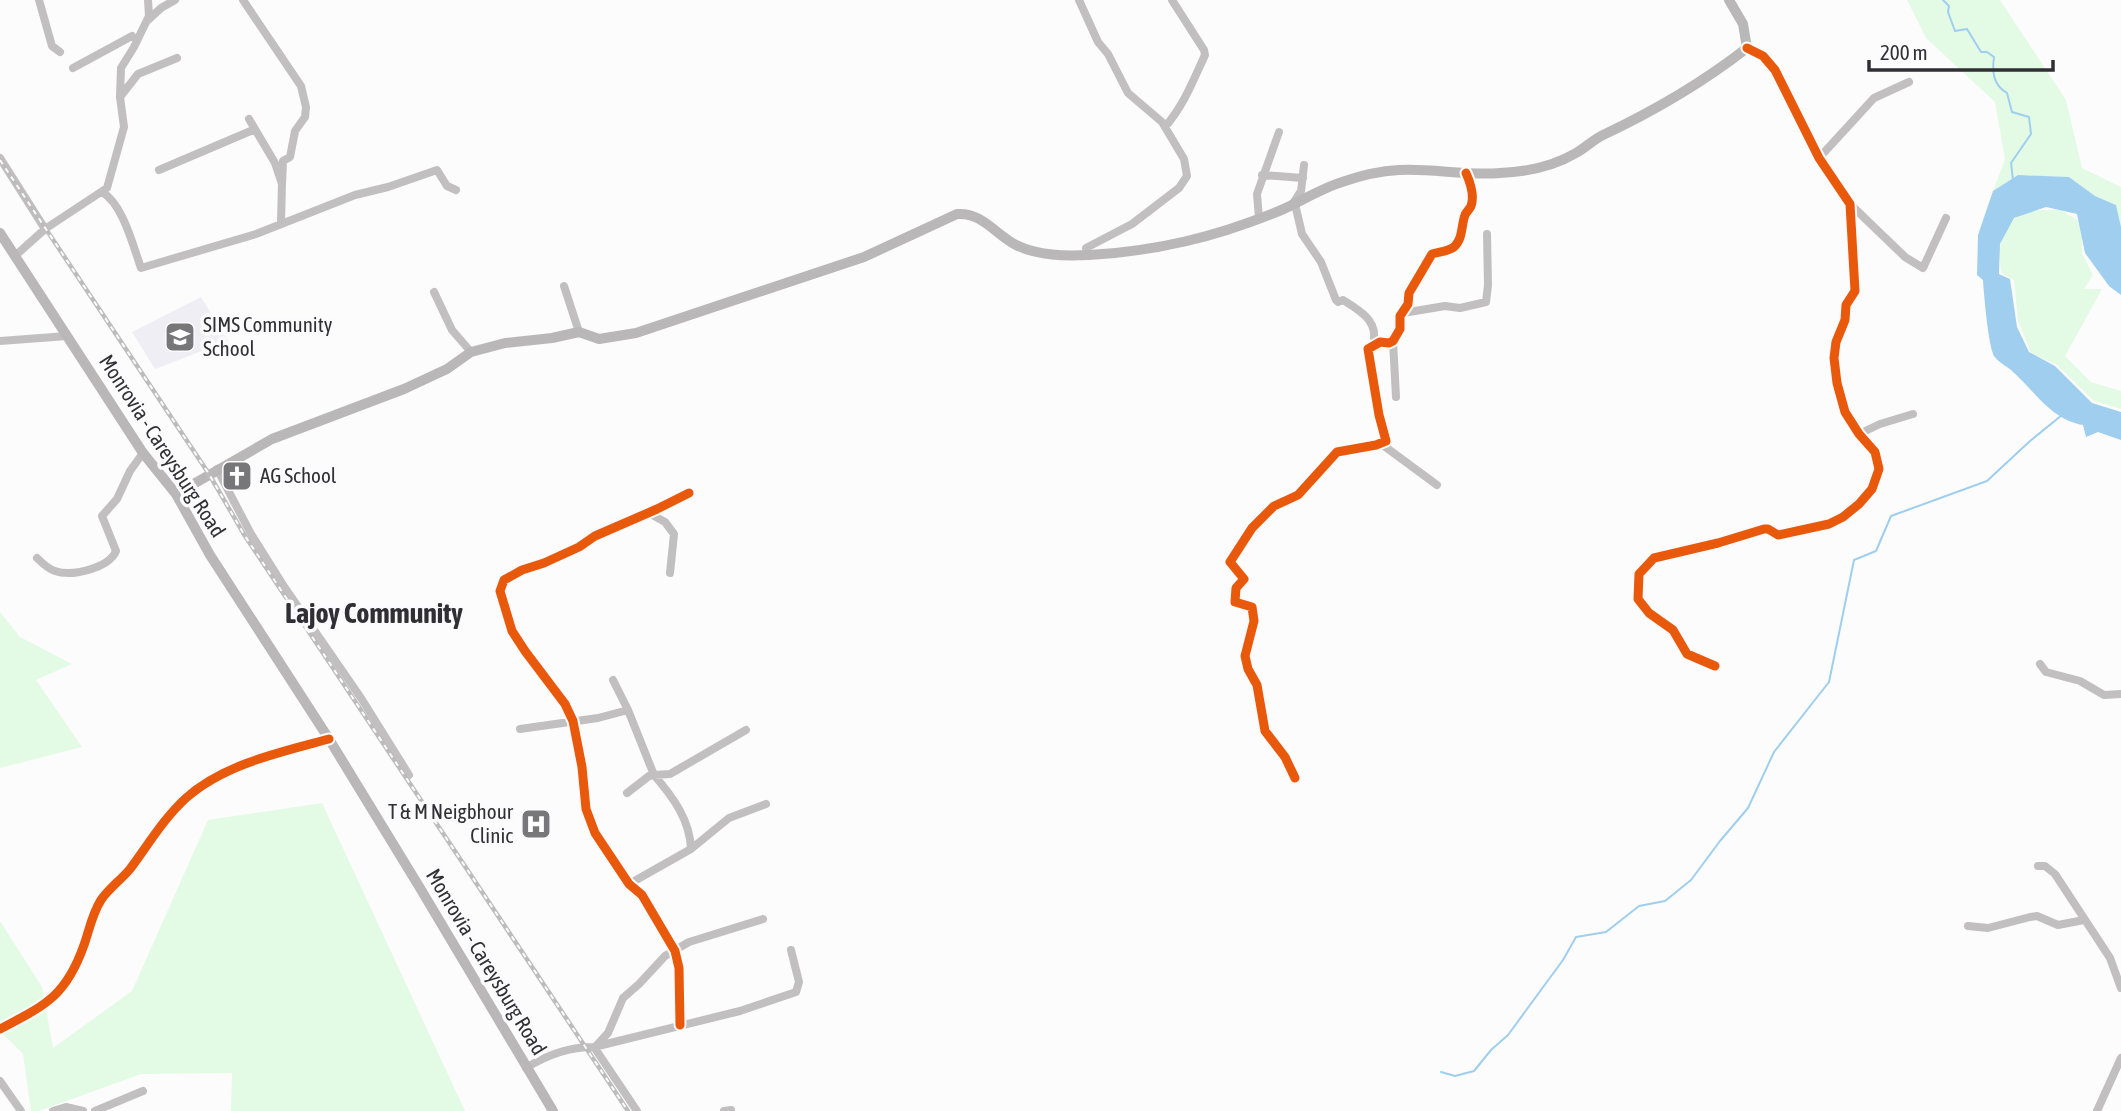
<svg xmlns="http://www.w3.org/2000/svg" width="2121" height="1111" viewBox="0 0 2121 1111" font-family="'Asap Condensed',sans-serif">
  <rect width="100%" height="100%" fill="#fcfcfc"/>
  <path fill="#efeef5" d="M201,297l27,44 -73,28 -23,-37z"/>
  <path fill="#e3fae5" d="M1907,0h93l66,100 16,68 39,19v40l-5,-22 -21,-9 -26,-19 -51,-2 -25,16 12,-32 -10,-57 -69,-64z
    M2030,210h31l21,13v30l11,22 -9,14h18l-37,67 26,26 30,9v18l-27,-8 -37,-36 -26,-12 -13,-32 -4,-41 -13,-7 -2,-24 11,-28z
    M0,612l20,25 52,27 -36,16 46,67 -82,21z
    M322,803l143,308h-234l1,-38 -91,1 -102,37h-8l-8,-57 -23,-23v-110l42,66 11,61 79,-57 76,-171z"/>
  <path fill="#a0ceef" d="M2018,175l51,2 26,19 21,9 5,22v68l-12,-9 -24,-33 -8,-39 -31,-7 -32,11 -14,26 -1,30 11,5 7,48 12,25 26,14 37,37 29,9v28l-23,-8 -12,5 -3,-12c-33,-6 -48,-34 -72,-55 -5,-4 -14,-9 -17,-14 -6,-12 -10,-61 -11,-76l-6,-5 1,-40 15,-44z"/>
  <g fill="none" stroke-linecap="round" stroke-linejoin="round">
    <path stroke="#a0ceef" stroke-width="2" d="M1943,0l6,6 -1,6 7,19 12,-2 14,23h6l7,5c-2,15 -1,28 13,36l5,19 17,5 2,17 -20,29 2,17
      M1441,1072l14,4 19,-5 17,-21 17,-15 55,-75 13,-23 30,-5 33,-26 26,-5 26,-21 29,-39 28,-33 26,-56 55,-70 25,-122 22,-9 15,-35 96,-35 43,-40 32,-26"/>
    <path stroke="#c1bfc0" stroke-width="8" d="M39,0l13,46 8,6
      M243,0l58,86 5,21 -1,10 -10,14 -5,26 -7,4 -1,23
      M1079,0l19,42 10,12 20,39 34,29 22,37 3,17 -8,12 -47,36 -46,24 2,7
      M148,20l13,-12 14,-8
      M73,68l59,-32
      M120,97l18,-23 39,-16
      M249,119l26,44 7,21 -1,38
      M1165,127c19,-22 28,-46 40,-72l-1,-5 -32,-50
      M0,158l45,71
      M1819,158l55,-60 35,-16
      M159,170l94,-40
      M1262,175l41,3
      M102,192c21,12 31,54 39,76l115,-34 99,-39 33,-8 49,-17 10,16 9,4
      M1294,202l7,-11 3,-26
      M1295,204l7,30 19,28 15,38 2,2 5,-2c14,9 33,19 31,38l6,4
      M1850,204l55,53 18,11 23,-50
      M1259,218l-2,-24 22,-62
      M15,256l30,-27 62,-41 17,-61 -4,-30 1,-29 13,-21 15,-31 -1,-16
      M564,286l15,46
      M434,292l18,38 19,22
      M1403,313l42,-7 15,2 26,-6 2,-17 -1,-51
      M0,341l67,-5
      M1393,341l3,56
      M1859,434l21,-10 33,-10
      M1380,443l57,42
      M217,469l34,65 32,51 78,113 48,77
      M647,512l18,10 9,12 -4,39
      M37,558c5,5 11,11 18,13 17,6 54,-3 61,-20l-14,-35 15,-17 13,-28 13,-18
      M2040,664l6,8 34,9 24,14 17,-1
      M1715,666l-28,-12 -14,-24 -24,-17 -11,-14 1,-25 15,-16 64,-15 46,-14h4l10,6 51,-11 14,-7 16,-13 13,-15 7,-20 -4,-17 -16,-18 -14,-22 -8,-29 -3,-25 2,-16 9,-22 1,-15 9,-14 -5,-87 -31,-46 -44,-88 -12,-14 -16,-8
      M613,680l15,30 26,65 16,-1 76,-44
      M520,729l78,-11 30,-8
      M1295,778l-10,-21 -20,-26 -8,-46 -9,-16 -3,-13 9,-35 -2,-14 -17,-5 1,-14 8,-9 -14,-17 22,-34 22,-22 24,-11 39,-43 39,-7 10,-4 -7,-26 -11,-66 12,-7 9,1 4,-2 7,-12v-13l8,-12 1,-11 23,-39c7,-2 17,-3 22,-7 9,-8 7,-21 11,-32 1,-3 5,-6 6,-9 4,-11 -1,-24 -5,-33
      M627,793l22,-17 5,-1c19,22 36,45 37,74
      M2038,866h7l10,8 55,84 11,30
      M629,884l62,-35 38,-31 37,-14
      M1968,926l20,2 42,-11 7,-1 21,9 26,-5
      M680,1025l-1,-57 -4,-17 -33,-56 -13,-11 -34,-51 -9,-24 -4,-42 -9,-46 -8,-17 -40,-53 -13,-20 -12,-40 4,-11 18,-10 22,-7 35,-16 16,-11 62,-27 32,-16
      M0,1029c46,-24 66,-33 84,-84 5,-14 8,-31 17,-45 8,-12 20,-20 29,-31 18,-24 34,-51 56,-71 38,-34 95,-46 143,-59
      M597,1045l11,-12 15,-35 16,-14 26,-28 24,-14 74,-23
      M594,1047l146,-36 56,-19 3,-10 -8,-32
      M526,1068c22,-14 43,-21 68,-21l43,64
      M0,1081l21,30
      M53,1111l13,-4 17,4
      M95,1111l48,-20
      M724,1111l7,-1
      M2097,1111l24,-53"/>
    <path stroke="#bab7b8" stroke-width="10" d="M0,233l143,220 33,41 34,61 119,184 91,149 133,223
      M176,494l96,-55 132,-50 43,-20 24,-17 34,-9 47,-5 27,-6 20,7 37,-6 228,-76 93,-43c25,-2 38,20 59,31 22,11 50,11 73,10 69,-4 126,-18 190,-44 21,-9 41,-22 63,-29 17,-6 38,-11 57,-12 33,-2 67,6 101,3 25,-1 54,-7 76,-20 9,-5 17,-13 27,-18 51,-24 99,-52 144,-87l-4,-24 -14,-24"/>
    <g stroke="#bdbcbc" stroke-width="4.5">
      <path id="rail" d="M0,160l209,314 36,62 383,575"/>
    </g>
    <use href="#rail" stroke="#fbfbfd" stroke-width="2" stroke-dasharray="5" stroke-linecap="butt"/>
    <g stroke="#fbfbfd" stroke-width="13">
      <path id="cycleway" d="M1715,666l-28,-12 -14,-24 -24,-17 -11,-14 1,-25 15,-16 64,-15 46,-14h4l10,6 51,-11 14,-7 16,-13 13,-15 7,-20 -4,-17 -16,-18 -14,-22 -8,-29 -3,-25 2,-16 9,-22 1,-15 9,-14 -5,-87 -31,-46 -44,-88 -12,-14 -16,-8
        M1295,778l-10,-21 -20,-26 -8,-46 -9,-16 -3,-13 9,-35 -2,-14 -17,-5 1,-14 8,-9 -14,-17 22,-34 22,-22 24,-11 39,-43 39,-7 10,-4 -7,-26 -11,-66 12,-7 9,1 4,-2 7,-12v-13l8,-12 1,-11 23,-39c7,-2 17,-3 22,-7 9,-8 7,-21 11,-32 1,-3 5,-6 6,-9 4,-11 -1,-24 -5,-33
        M680,1025l-1,-57 -4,-17 -33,-56 -13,-11 -34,-51 -9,-24 -4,-42 -9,-46 -8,-17 -40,-53 -13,-20 -12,-40 4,-11 18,-10 22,-7 35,-16 16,-11 62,-27 32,-16
        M0,1029c46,-24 66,-33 84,-84 5,-14 8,-31 17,-45 8,-12 20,-20 29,-31 18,-24 34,-51 56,-71 38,-34 95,-46 143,-59"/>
    </g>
    <use href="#cycleway" stroke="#e8590c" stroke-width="9"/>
  </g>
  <defs>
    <g id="school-square" transform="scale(1.575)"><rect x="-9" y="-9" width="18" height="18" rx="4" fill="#77777a" stroke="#fbfbfd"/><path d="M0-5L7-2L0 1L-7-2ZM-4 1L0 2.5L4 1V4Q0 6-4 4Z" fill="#fff"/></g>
    <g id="church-square" transform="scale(1.575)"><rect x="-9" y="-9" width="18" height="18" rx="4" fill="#77777a" stroke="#fbfbfd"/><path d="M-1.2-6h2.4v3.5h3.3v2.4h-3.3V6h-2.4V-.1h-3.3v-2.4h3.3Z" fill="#fff"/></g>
    <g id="hospital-square" transform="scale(1.575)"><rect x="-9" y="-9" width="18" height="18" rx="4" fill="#77777a" stroke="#fbfbfd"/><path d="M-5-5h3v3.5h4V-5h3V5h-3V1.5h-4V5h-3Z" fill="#fff"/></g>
  </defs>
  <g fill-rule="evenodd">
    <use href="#school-square" x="180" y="337"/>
    <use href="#church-square" x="237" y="476"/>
    <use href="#hospital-square" x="536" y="824"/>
  </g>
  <g text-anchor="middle" stroke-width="7" stroke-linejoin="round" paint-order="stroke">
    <g font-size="21" fill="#302f34" stroke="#fbfbfd" text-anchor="start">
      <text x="203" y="332">SIMS Community<tspan x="203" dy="24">School</tspan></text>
      <text x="260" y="483">AG School</text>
      <text x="513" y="819" text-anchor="end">T &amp; M Neigbhour<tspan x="513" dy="24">Clinic</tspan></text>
    </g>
    <g font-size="21" fill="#302f34" stroke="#fbfbfd">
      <text transform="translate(162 446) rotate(57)" y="7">Monrovia - Careysburg Road</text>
      <text transform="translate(486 962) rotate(59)" y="7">Monrovia - Careysburg Road</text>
    </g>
    <g font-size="28" font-weight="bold" fill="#302f34" stroke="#fbfbfd">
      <text x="374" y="623">Lajoy Community</text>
    </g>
  </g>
  <path d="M1869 60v10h184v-10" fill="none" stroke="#302f34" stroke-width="3.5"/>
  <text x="1880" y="60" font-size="21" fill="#302f34" stroke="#fbfbfd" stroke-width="5" paint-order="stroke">200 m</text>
</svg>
